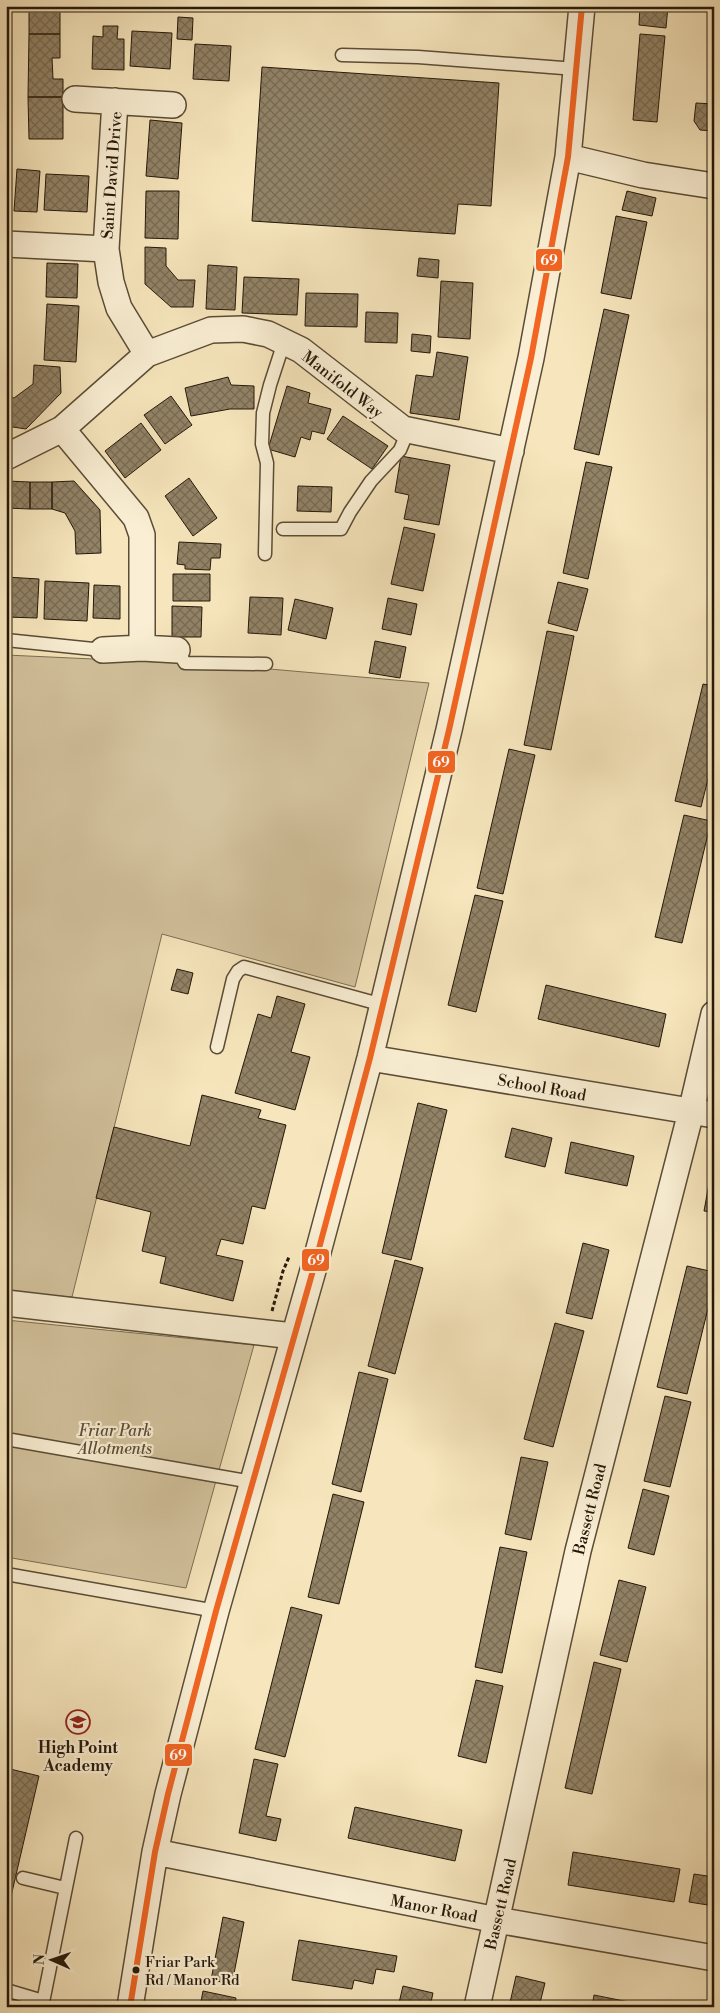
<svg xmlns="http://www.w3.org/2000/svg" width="720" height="2013" viewBox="0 0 720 2013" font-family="'Libre Bodoni',serif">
  <defs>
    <pattern id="building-cross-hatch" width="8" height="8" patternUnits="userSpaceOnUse" patternTransform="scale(1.25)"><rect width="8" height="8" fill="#928367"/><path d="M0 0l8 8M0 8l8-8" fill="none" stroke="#776a53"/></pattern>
  </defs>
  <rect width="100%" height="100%" fill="#f7e6bd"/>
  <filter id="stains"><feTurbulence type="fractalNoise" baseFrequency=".004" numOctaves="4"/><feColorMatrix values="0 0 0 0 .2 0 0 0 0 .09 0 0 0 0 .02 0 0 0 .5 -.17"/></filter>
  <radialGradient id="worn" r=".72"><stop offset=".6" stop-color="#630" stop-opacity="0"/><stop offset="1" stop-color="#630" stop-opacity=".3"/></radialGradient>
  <path fill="#d3c39e" stroke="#7c6e54" d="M6,655l218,10 205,18 -74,304 -193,-53 -90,363 -66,-5z
    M6,1320l248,25 -68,243 -180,-31z"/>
  <path fill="url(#building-cross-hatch)" stroke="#251809" d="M29,6h31v28h-31z
    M640,6h28l-2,22 -27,-3z
    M178,17l15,1 -1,22 -15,-1z
    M103,26h15l-1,13h7v31l-32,-1 1,-33 10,1z
    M132,31l40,2 -2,36 -40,-3z
    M29,34h31v24h-8l1,21h10v18h-35z
    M640,34l25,2 -8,86 -24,-2z
    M195,44l36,2 -2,35 -36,-2z
    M262,67l237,16 -8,123 -33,-2 -3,30 -203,-13z
    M28,97h35v42h-34z
    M696,103l18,1v27l-14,-1 -6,-9z
    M150,120l32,3 -4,56 -32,-3z
    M17,169l23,2 -3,41 -23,-1z
    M6,170h3l-2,39h-1z
    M46,174l43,2 -2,36 -43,-2z
    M146,191h33l-1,48 -33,-1z
    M627,191l29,7 -4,18 -30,-6z
    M616,216l31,6 -16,77 -30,-6z
    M145,247l21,1v18l12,14h17l-2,27h-22l-26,-23z
    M419,258l20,2 -1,18 -21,-2z
    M47,263l31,1 -1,34 -31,-1z
    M208,265l29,2 -2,43 -29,-1z
    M244,277l55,2 -2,36 -55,-2z
    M441,281l32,2 -3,56 -32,-2z
    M306,293l52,1 -1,33 -52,-1z
    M47,304l32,2 -3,56 -32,-2z
    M604,309l25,6 -30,140 -25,-6z
    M366,312l32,1 -1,30 -32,-1z
    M412,334l19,2 -1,17 -19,-2z
    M437,352l31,5 -9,63 -49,-7 6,-38 17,2z
    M34,365l26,2 1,26 -35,36 -20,-3v-30l8,2 19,-14z
    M228,377l3,8 23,1v23h-24l-39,7 -6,-28z
    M287,386l23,7 -2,10 23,6 -7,25 -12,-3 -2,9 -9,-3 -6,20 -27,-8z
    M171,396l21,29 -27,19 -21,-29z
    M343,416l45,30 -16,23 -45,-30z
    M141,423l20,27 -36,28 -20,-27z
    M401,456l49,9 -11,60 -35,-6 5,-24 -14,-3z
    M586,462l26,5 -24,112 -25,-6z
    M189,478l28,40 -24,18 -28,-40z
    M6,481l24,1v27l-24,-1z
    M74,481l26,29 1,43 -25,1 -1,-23 -10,-18 -13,-4v-27z
    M30,482h22v27h-22z
    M298,486l34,1 -1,25 -34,-1z
    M404,527l31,7 -12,57 -32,-7z
    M179,542l42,2 -1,14h-9l-1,12 -25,-1v-4l-8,-1z
    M173,574h37v27h-37z
    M6,577l33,2 -2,39 -31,-1z
    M45,581l44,2 -2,38 -43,-2z
    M558,582l30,7 -11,42 -29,-8z
    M94,585l26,1v33l-27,-1z
    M250,597l33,1 -2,37 -33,-2z
    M388,598l29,6 -6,31 -29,-6z
    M295,599l38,9 -7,31 -38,-9z
    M172,606l30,1 -1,30h-29z
    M547,631l27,5 -23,114 -27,-5z
    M375,641l31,6 -6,31 -31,-5z
    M703,684l11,2v69l-13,52 -26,-6z
    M509,749l26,6 -32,139 -26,-6z
    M684,815l27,6 -29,122 -27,-6z
    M475,895l28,6 -27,111 -28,-7z
    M177,969l16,4 -5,21 -17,-4z
    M546,985l120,29 -7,33 -121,-28z
    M277,996l28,8 -14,48 19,5 -15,53 -60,-17 23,-79 13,4z
    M202,1095l59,15 -3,8 28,7 -21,84 -13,-3 -9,38 -22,-5 -5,16 27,6 -10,40 -73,-18 6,-26 -24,-6 9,-39 -55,-14 18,-71 76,19z
    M418,1103l29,7 -36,150 -29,-7z
    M512,1128l40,10 -7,29 -40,-10z
    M571,1142l63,14 -7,30 -62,-13z
    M710,1178l4,1v33l-10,-1z
    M583,1243l26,7 -17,69 -26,-6z
    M395,1260l28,8 -28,106 -27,-8z
    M687,1266l27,6v12l-27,110 -30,-7z
    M555,1323l29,8 -31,116 -29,-8z
    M359,1372l29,7 -27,113 -29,-8z
    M665,1396l26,6 -21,85 -26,-6z
    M521,1457l27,5 -17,78 -26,-6z
    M643,1489l26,7 -15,59 -26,-7z
    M333,1494l31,8 -25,102 -31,-7z
    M500,1547l27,5 -25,121 -27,-6z
    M619,1580l27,7 -19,75 -27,-7z
    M291,1607l31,8 -37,142 -30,-8z
    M594,1662l27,7 -29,125 -27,-6z
    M476,1680l27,6 -17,77 -28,-7z
    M254,1759l24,5 -12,52 15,3 -5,22 -37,-8z
    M6,1768l33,8 -33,142z
    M355,1807l107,23 -7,31 -107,-23z
    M573,1852l107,17 -6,33 -106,-17z
    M694,1874l20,3v29l-25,-4z
    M223,1917l21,5 -12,62 -21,-4z
    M299,1940l98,16 -3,16 -18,-3 -3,15 -19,-4 -2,9 -60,-9z
    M516,1976l29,7 -6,24h-30z
    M403,1986l30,7 -3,14h-32z
    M203,1991l33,7 -2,9h-34z
    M594,1995l60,12h-62z"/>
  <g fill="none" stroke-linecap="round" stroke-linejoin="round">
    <g stroke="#5a4c36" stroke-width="15">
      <path id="service" d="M342,55l76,2 158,12
        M283,529h58l9,-17 21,-31 29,-31 8,-19
        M265,554l2,-91 -5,-19 1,-31 7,-28 14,-43
        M6,640l97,10
        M177,650l8,13 81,1
        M217,1047l16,-68 5,-8 6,-4 139,38
        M6,1439l246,43
        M6,1574l210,37
        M23,1878l42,10
        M6,1990l37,11
        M42,2007l34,-169"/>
    </g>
    <g stroke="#5a4c36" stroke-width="28">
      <path id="minor" d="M75,99l98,6
        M568,157l75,18 71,11
        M6,244l100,5 5,33 8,26 28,46
        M106,249l9,-148
        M62,429l74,89 6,17v113
        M6,457l56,-28 85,-75 64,-24 32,-1 25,5 33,16 102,79 108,22
        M103,650l39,-2 35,2
        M370,1058l344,57
        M6,1303l287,33
        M155,1852l342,68 217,38
        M130,2007l25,-155 13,-58 48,-183 98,-344 56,-209 79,-328 82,-372 37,-201 14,-151
        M477,2007l101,-456 113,-439 23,-98"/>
    </g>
    <path stroke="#251809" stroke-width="3" stroke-dasharray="4 2.5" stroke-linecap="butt" d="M272,1311l11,-40 6,-14"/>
    <use href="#service" stroke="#faefd4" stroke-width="12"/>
    <use href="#minor" stroke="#faefd4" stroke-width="25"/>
    <g stroke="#faefd4" stroke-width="10">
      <path id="bus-1" d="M130,2007l25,-155 13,-58 48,-183 98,-344 56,-209 79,-328 82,-372 37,-201 14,-151"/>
    </g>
    <use href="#bus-1" stroke="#f26522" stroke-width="6"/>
  </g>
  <defs>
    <g id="school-ring" transform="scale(1.25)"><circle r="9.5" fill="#faefd4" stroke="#8f2418" stroke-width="1.5"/><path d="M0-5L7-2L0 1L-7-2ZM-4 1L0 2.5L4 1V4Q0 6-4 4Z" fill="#8f2418"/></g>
  </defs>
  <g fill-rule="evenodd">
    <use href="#school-ring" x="78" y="1722"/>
  </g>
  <circle fill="#251809" stroke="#faefd4" stroke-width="2" cx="136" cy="1970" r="4.5"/>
  <g text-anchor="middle" stroke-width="4.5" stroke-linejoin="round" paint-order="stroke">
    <g font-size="15" fill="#251809" stroke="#faefd4" text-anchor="start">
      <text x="145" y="1967">Friar Park<tspan x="145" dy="18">Rd / Manor Rd</tspan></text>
    </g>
    <g font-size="16" fill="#251809" stroke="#faefd4">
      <text transform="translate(111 175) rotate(-86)" y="6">Saint David Drive</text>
      <text transform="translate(343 384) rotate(38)" y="6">Manifold Way</text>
      <text transform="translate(542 1087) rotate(10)" y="6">School Road</text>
      <text transform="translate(589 1509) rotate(-76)" y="6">Bassett Road</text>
      <text transform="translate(500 1904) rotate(-77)" y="6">Bassett Road</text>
      <text transform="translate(434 1908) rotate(11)" y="6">Manor Road</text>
    </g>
    <g font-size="16" font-style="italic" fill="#594b36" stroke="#faefd4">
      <text x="115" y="1436">Friar Park<tspan x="115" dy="18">Allotments</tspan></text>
    </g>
    <g font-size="16" font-weight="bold" fill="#251809" stroke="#faefd4">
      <text x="78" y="1753">High Point<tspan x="78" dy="18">Academy</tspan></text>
    </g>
  </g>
  <g stroke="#faefd4" stroke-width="2">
    <rect x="535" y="248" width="28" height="24" rx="5" fill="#f26522"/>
    <rect x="427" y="750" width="29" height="24" rx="5" fill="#f26522"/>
    <rect x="301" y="1248" width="29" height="24" rx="5" fill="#f26522"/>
    <rect x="164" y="1743" width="29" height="24" rx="5" fill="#f26522"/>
  </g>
  <g font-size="14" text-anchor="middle" font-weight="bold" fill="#fff">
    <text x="549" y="265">69</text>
    <text x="441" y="767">69</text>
    <text x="316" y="1265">69</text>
    <text x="178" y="1760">69</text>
  </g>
  <rect width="720" height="2013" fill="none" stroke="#f7e6bd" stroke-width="25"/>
  <rect x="8" y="8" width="705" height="1998" fill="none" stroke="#251809" stroke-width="2.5"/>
  <rect x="12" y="12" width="695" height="1988" fill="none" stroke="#251809"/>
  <g transform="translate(52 1960) rotate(272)" stroke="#faefd4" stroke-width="4" paint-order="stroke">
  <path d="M0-4L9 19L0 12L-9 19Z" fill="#251809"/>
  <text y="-8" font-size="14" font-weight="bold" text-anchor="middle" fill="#251809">N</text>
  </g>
  <rect width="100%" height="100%" filter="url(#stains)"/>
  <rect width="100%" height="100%" fill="url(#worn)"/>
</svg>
